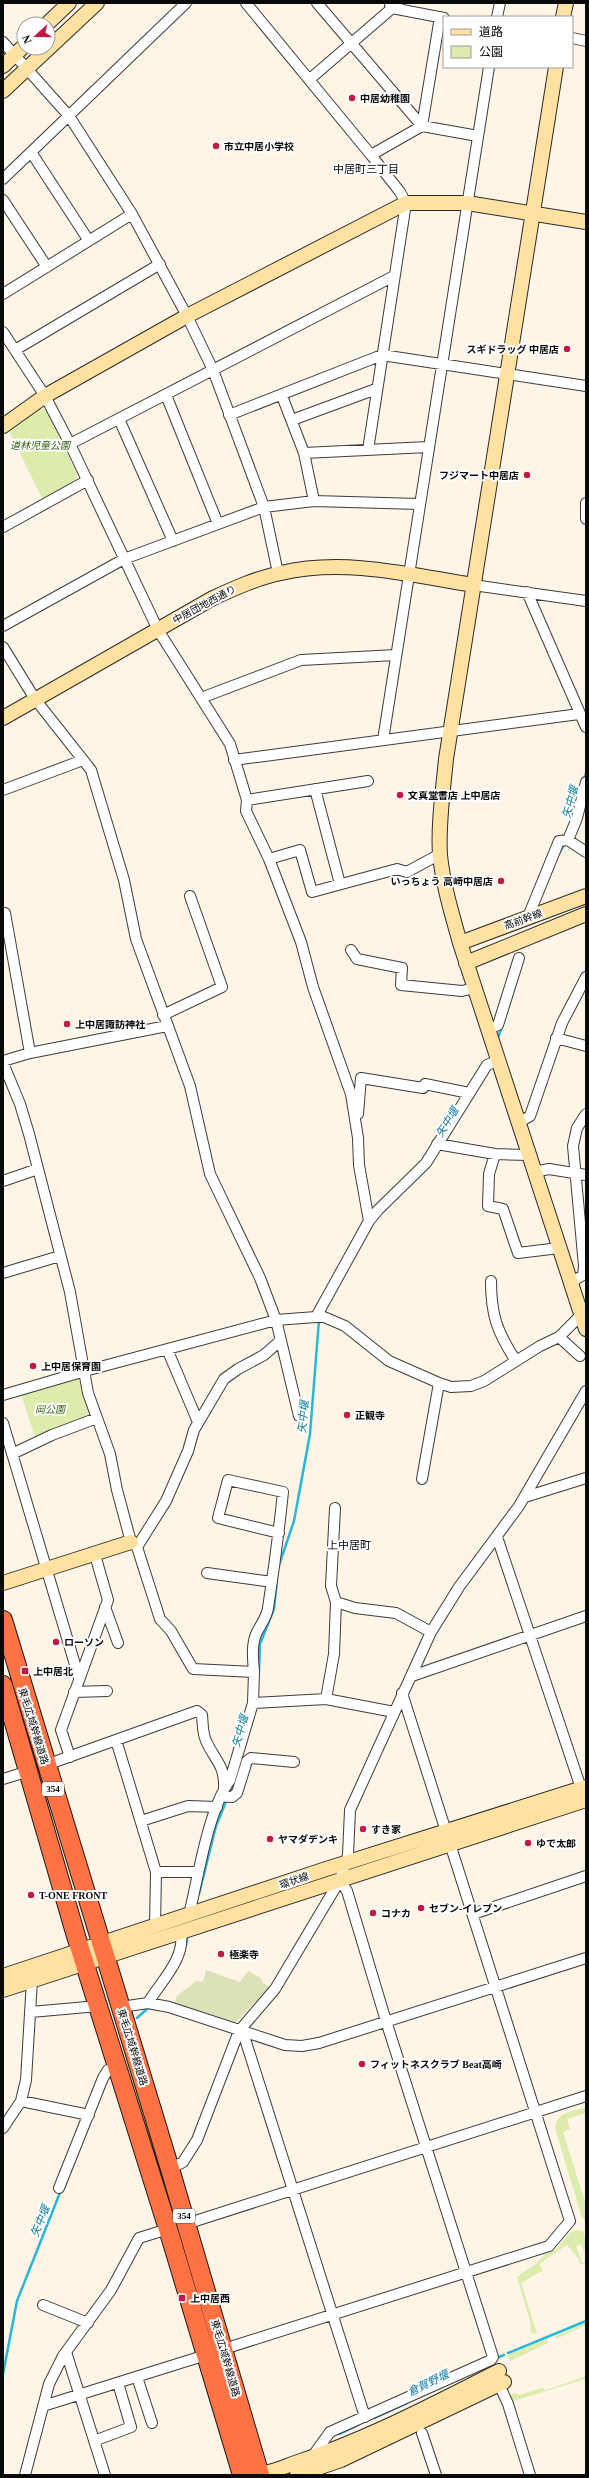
<svg xmlns="http://www.w3.org/2000/svg" width="589" height="2478" viewBox="0 0 589 2478" font-family="'Times New Roman','Noto Sans JP',serif">
  <rect width="100%" height="100%" fill="#fff5e6"/>
  <path fill="#dbecad" d="M37,408l9,2 31,64 -1,8 -33,18 -35,-71z
    M81,1374l10,41 -55,25 -15,-46z
    M9,1669c27,86 50,173 75,260h-2l-64,-216z
    M122,2039l100,329 7,39 -99,-327z
    M586,2107v6l-19,6 3,10 -7,3 23,73v18l-5,-8 -26,-87c1,-16 19,-17 31,-21z
    M577,2230l7,2 2,17 -3,1 -2,-6 -5,2 6,17 4,-1v1l-5,2 -3,-7 -11,-13 -28,19 4,6 -22,13 16,50 -4,1 -3,-3 1,-6 -14,-48 20,-14 7,-8 11,-5 16,-18z
    M586,2323v2l-30,14 -1,-3z
    M547,2339l1,4 -38,18 -2,-6z
    M586,2376v3l-76,23 -2,-6 7,-3 4,2 23,-7 4,2z"/>
  <path fill="#dce1b7" d="M206,1970l34,12 8,-11 13,7 2,5 7,4 -35,36 -61,-20 3,-7 19,-15 7,1z"/>
  <g fill="none" stroke-linecap="round" stroke-linejoin="round">
    <path stroke="#27b7d8" stroke-width="2.5" d="M584,779l2,-6
      M558,855l6,-10
      M498,1038l4,-12
      M279,1565l15,-44 16,-87 9,-114
      M259,1671l1,-27 14,-35 3,-29
      M229,1795l4,-11
      M199,1894l17,-68 11,-27
      M186,1945l1,-6
      M137,2018l11,-10
      M508,2353l78,-32
      M499,2357l5,-2
      M3,2374l14,-73 44,-111
      M374,2418l33,-15
      M339,2434l19,-9"/>
    <g stroke="#3c3c3c" stroke-width="12">
      <path id="street" d="M246,3l125,152 29,37 6,11 -38,247
        M317,3l105,123 56,10
        M390,6l2,2 52,10
        M497,17l3,-14
        M572,38l14,3
        M3,42l66,74 63,98 55,102 26,54 51,137 14,66
        M310,79l88,-76
        M31,152l58,89
        M371,155l51,-29 18,-109
        M3,179l183,-176
        M3,200l44,67
        M3,294l129,-80
        M3,332l42,64 25,48 88,186 72,114 17,56 121,-19
        M15,350l145,-86
        M166,395l52,129
        M282,396l22,57 10,48
        M229,415l153,-60 204,31
        M119,419l54,122
        M292,420l84,-31
        M70,444l324,-168
        M304,453l124,-6
        M586,503v16
        M3,527l85,-47
        M473,585l113,16
        M527,592l59,135
        M3,626l121,-67 140,-52 50,-6 105,3
        M3,647l32,52 56,71 33,110 12,59 54,147 20,88 50,104 16,42 23,96
        M201,698l100,-38 95,-5
        M383,740l106,-673
        M234,760l345,-46
        M315,789l25,95
        M3,790l80,-30
        M247,800l-1,11 23,48 32,83 12,45 38,107 7,44 1,27 10,56
        M568,840l9,-22 9,-36
        M269,859l31,-9 12,42 85,-23 10,3 33,-18
        M3,914l2,-1 25,140
        M528,917l31,-76 9,-1 18,12
        M351,950l6,9 45,9 -1,17 61,6 12,-3
        M163,1015l59,-28 -32,-91
        M488,1029l10,-4 21,-67
        M556,1038l30,8
        M3,1061l27,-8 137,-27
        M3,1063l17,41 9,30 41,158 18,101 22,61 7,36 14,52 6,5 23,72 11,12 22,38 61,3 -1,31 -23,77c-22,30 -32,98 -41,135
        M358,1114l3,-36 62,10 2,-4 44,9
        M518,1123l12,-7 32,-93 24,-46
        M437,1144l58,10 34,1
        M495,1154l-6,20 -1,32 15,3 15,44 41,-5
        M534,1172l15,-3 37,6
        M3,1181l35,-12
        M3,1273l57,-17
        M491,1281c0,34 6,51 25,80
        M570,1283l13,-8 1,-9 -11,-120 4,-18 9,-14
        M316,1317l53,-96 9,-11 48,-47 61,-98 10,-4
        M559,1337l21,19
        M167,1349l31,73
        M3,1395l82,-24 191,-51 40,-3h8l21,9 44,35 50,22 12,4 20,-1 13,-5 56,-35 19,-9 22,-22
        M3,1423l76,255
        M12,1454l40,-19 45,-17
        M422,1479l17,-96
        M525,1497l61,-19
        M335,1508l-4,78 5,16 19,6 41,5 35,19
        M497,1537l86,257
        M137,1547l29,-46 22,-50 6,-21 30,-51 14,-10 26,-14 17,-15
        M207,1573l65,9
        M105,1607l13,36
        M254,1672c-1,-13 -3,-28 3,-40 4,-8 10,-15 11,-24 6,-39 11,-77 15,-116l-55,-12 -10,38 61,15
        M412,1676l174,-60
        M74,1692l33,-1
        M326,1699l8,-45 2,-52
        M253,1703l73,-4 68,13
        M116,1740l40,132 -1,55
        M70,1757l-9,-27 47,-130 -13,-45
        M46,1765l151,-54 5,4c1,9 0,19 5,28 9,19 18,22 17,46
        M3,1779l26,-8
        M221,1796l11,1 5,-4 10,-32 4,-3 43,4
        M141,1821l47,-15 29,1
        M156,1872h42
        M473,1914l113,-38
        M148,2003c12,-21 37,-43 33,-70
        M121,2007l27,-4 21,4 116,38 17,1 17,-3 267,-85
        M31,2012l67,-6
        M239,2031l6,8 120,378
        M21,2101l68,14
        M3,2128l18,-27 5,-21 6,-100
        M170,2169l13,-7 14,-22 42,-109 36,-42 65,-109 8,-25 2,-45 81,-178 28,-45 60,-81 67,-115
        M59,2188l44,-110 5,-8 8,-4
        M186,2224l400,-128
        M43,2305l45,18
        M224,2349l325,-103 21,-25 -168,-528
        M66,2352l39,123
        M137,2377l15,46
        M499,2384l9,20 22,71
        M43,2406l163,-51
        M422,2433l14,42
        M94,2441l37,-14 -13,-44
        M312,2457l18,-25 161,-72 2,-3 -107,-336 -39,-130 -7,-11
        M25,2475l24,-91 14,-28 48,-66 28,-52 29,-9"/>
    </g>
    <g stroke="#2b2b2b" stroke-width="16">
      <path id="secondary" d="M563,17l3,-14
        M47,24l22,-21
        M3,66l21,-20
        M556,67l-110,692c-3,32 -8,65 -6,96 3,30 12,59 20,88l126,386
        M3,91l94,-88
        M3,426l42,-30 142,-80 219,-113h61l119,19
        M3,718l210,-120c22,-10 44,-20 68,-25 63,-15 130,2 192,12
        M460,943l126,-47
        M466,963l120,-49
        M3,1583l128,-41
        M3,1976l320,-106 263,-83
        M3,1990l583,-190
        M251,2474c16,1 32,-7 47,-12 70,-23 135,-58 201,-91
        M297,2475l44,-15 163,-78"/>
    </g>
    <g stroke="#1a1a1a" stroke-width="20">
      <path id="highway" d="M3,1620l167,549 90,306
        M3,1685l73,251 92,293 74,246"/>
    </g>
    <use href="#street" stroke="#fff" stroke-width="10"/>
    <use href="#secondary" stroke="#ffe1a1" stroke-width="14"/>
    <use href="#highway" stroke="#ff7244" stroke-width="18"/>
  </g>
  <g fill="#c31844" stroke="#fff" stroke-width="1.5">
    <circle cx="352" cy="98" r="4"/>
    <circle cx="216" cy="146" r="4"/>
    <circle cx="567" cy="349" r="4"/>
    <circle cx="527" cy="475" r="4"/>
    <circle cx="400" cy="795" r="4"/>
    <circle cx="501" cy="881" r="4"/>
    <circle cx="67" cy="1024" r="4"/>
    <circle cx="33" cy="1366" r="4"/>
    <circle cx="347" cy="1415" r="4"/>
    <circle cx="56" cy="1642" r="4"/>
    <rect x="21" y="1667" width="8" height="8" rx="2"/>
    <circle cx="363" cy="1829" r="4"/>
    <circle cx="270" cy="1839" r="4"/>
    <circle cx="528" cy="1843" r="4"/>
    <circle cx="31" cy="1895" r="4"/>
    <circle cx="421" cy="1908" r="4"/>
    <circle cx="373" cy="1913" r="4"/>
    <circle cx="221" cy="1954" r="4"/>
    <circle cx="362" cy="2064" r="4"/>
    <rect x="178" y="2294" width="8" height="8" rx="2"/>
  </g>
  <g text-anchor="middle" stroke-width="4" stroke-linejoin="round" paint-order="stroke">
    <g fill="#fff" stroke="#535353" stroke-width="1">
      <rect x="42" y="1782" width="22" height="14" rx="3"/>
      <rect x="173" y="2209" width="22" height="14" rx="3"/>
    </g>
    <g font-size="9" font-weight="bold" fill="#090909">
      <text x="53" y="1792">354</text>
      <text x="184" y="2219">354</text>
    </g>
    <g font-size="10" font-weight="bold" fill="#090909" stroke="#fff" text-anchor="start">
      <text x="360" y="102">中居幼稚園</text>
      <text x="224" y="150">市立中居小学校</text>
      <text x="559" y="353" text-anchor="end">スギドラッグ 中居店</text>
      <text x="519" y="479" text-anchor="end">フジマート中居店</text>
      <text x="408" y="799">文真堂書店 上中居店</text>
      <text x="493" y="885" text-anchor="end">いっちょう 高崎中居店</text>
      <text x="75" y="1028">上中居諏訪神社</text>
      <text x="41" y="1370">上中居保育園</text>
      <text x="355" y="1419">正観寺</text>
      <text x="64" y="1646">ローソン</text>
      <text x="33" y="1675">上中居北</text>
      <text x="371" y="1833">すき家</text>
      <text x="278" y="1843">ヤマダデンキ</text>
      <text x="536" y="1847">ゆで太郎</text>
      <text x="39" y="1899">T-ONE FRONT</text>
      <text x="429" y="1912">セブン-イレブン</text>
      <text x="381" y="1917">コナカ</text>
      <text x="229" y="1958">極楽寺</text>
      <text x="370" y="2068">フィットネスクラブ Beat高崎</text>
      <text x="190" y="2302">上中居西</text>
    </g>
    <g font-size="10" font-style="italic" fill="#376516" stroke="#fff">
      <text x="40" y="449">道林児童公園</text>
      <text x="50" y="1413">岡公園</text>
    </g>
    <g font-size="10" fill="#090909" stroke="#fff">
      <text transform="translate(204 604) rotate(-28)" y="4">中居団地西通り</text>
      <text transform="translate(523 919) rotate(-20)" y="4">高前幹線</text>
      <text transform="translate(34 1726) rotate(73)" y="4">東毛広域幹線道路</text>
      <text transform="translate(294 1880) rotate(-19)" y="4">環状線</text>
      <text transform="translate(133 2047) rotate(73)" y="4">東毛広域幹線道路</text>
      <text transform="translate(226 2358) rotate(74)" y="4">東毛広域幹線道路</text>
    </g>
    <g font-size="11" fill="#090909" stroke="#fff">
      <text x="366" y="173">中居町三丁目</text>
      <text x="349" y="1549">上中居町</text>
    </g>
    <g font-size="11" font-style="italic" fill="#0b7b9c" stroke="#fff">
      <text transform="translate(570 802) rotate(-75)" y="4">矢中堰</text>
      <text transform="translate(447 1122) rotate(-58)" y="4">矢中堰</text>
      <text transform="translate(303 1417) rotate(-85)" y="4">矢中堰</text>
      <text transform="translate(240 1731) rotate(-74)" y="4">矢中堰</text>
      <text transform="translate(40 2221) rotate(-68)" y="4">矢中堰</text>
      <text transform="translate(428 2383) rotate(-26)" y="4">倉賀野堰</text>
    </g>
  </g>
  <rect width="589" height="2478" fill="none" stroke="#090909" stroke-width="8"/>
  <rect x="443" y="16" width="130" height="52" fill="#ffffff" stroke="#9d9d9d"/>
  <rect x="451" y="29" width="20" height="6" fill="#ffe1a1" stroke="#9d9d9d"/>
  <text x="479" y="36" font-size="12" fill="#090909">道路</text>
  <rect x="451" y="46" width="20" height="12" fill="#dbecad" stroke="#9d9d9d"/>
  <text x="479" y="56" font-size="12" fill="#090909">公園</text>
  <g transform="translate(36 36) rotate(249)"><circle r="19" fill="#ffffff" stroke="#9d9d9d"/>
  <path d="M0-3L7 15L0 10L-7 15Z" fill="#c31844"/>
  <text y="-6" font-size="11" font-weight="bold" text-anchor="middle" fill="#090909">N</text>
  </g>
</svg>
